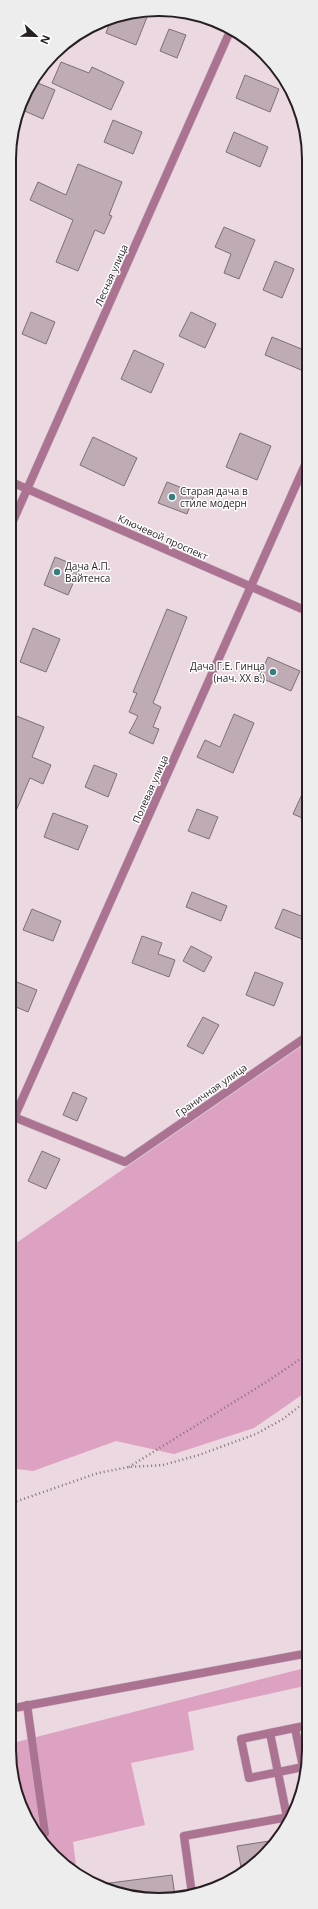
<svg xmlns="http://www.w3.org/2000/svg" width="318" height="1909" viewBox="0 0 318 1909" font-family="'Open Sans',sans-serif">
  <rect width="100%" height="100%" fill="#ebd8e1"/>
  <path fill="#dda1c1" d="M309,1041v349l-55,38 -80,26 -58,-13 -83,30 -24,-3v-220z
    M309,1667v18l-121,27 6,38 -63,13 14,62 -72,17 4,31 -24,-17 -33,-49 -11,-63z"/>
  <path fill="#beabb4" stroke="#7f6f77" d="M149,12l-13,33 -30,-12 6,-16z
    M169,29l17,6 -9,23 -17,-7z
    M61,62l28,11 3,-6 32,15 -13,28 -59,-27z
    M245,75l34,14 -9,23 -34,-14z
    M33,81l22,9 -12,29 -23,-10 5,-17z
    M113,120l29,12 -9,22 -29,-12z
    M234,132l34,15 -8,20 -34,-15z
    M78,164l44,18 -13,33 3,1 -8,18 -9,-4 -17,41 -22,-9 17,-42 -43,-20 8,-18 28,13z
    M224,227l31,13 -16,39 -15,-6 7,-19 -16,-7z
    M275,261l19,8 -12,29 -19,-8z
    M31,312l24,10 -9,22 -24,-10z
    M191,312l25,12 -11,24 -26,-12z
    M272,337l37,15v13l-3,7 -41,-17z
    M134,350l30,14 -13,29 -30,-14z
    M240,433l31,13 -14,34 -31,-13z
    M93,437l44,21 -13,28 -44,-21z
    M167,482l28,11 -8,21 -29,-11z
    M55,557l25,10 -12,28 -24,-10z
    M167,609l20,8 -34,86 8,4 -8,20 6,2 -6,15 -24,-11 9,-17 -9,-4 8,-19 -4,-1z
    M33,628l27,11 -14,33 -26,-10z
    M268,657l32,14 -9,20 -32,-14z
    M9,713l35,14 -12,30 19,8 -8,19 -13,-6 -20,47z
    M234,714l20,9 -21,50 -36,-16 8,-17 15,7z
    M94,765l23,9 -9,23 -23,-10z
    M309,779v42l-16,-7z
    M197,809l21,8 -9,22 -21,-8z
    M53,813l35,13 -10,24 -34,-13z
    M192,892l35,14 -6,15 -35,-14z
    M32,909l29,12 -8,20 -30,-11z
    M283,909l26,10 -7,20 -27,-11z
    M142,936l20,7 -4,11 17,6 -6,17 -37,-14z
    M191,946l21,11 -8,15 -21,-11z
    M255,972l28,11 -9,23 -28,-11z
    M9,979l28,11 -9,22 -19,-8z
    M203,1017l16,8 -16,29 -16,-8z
    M73,1092l14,6 -10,23 -14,-6z
    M42,1151l18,8 -14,30 -18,-8z
    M276,1840l-18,23 -16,9 -5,-26z
    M172,1875l3,21 -26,4 -55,-15z"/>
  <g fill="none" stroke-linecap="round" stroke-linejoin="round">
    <g stroke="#c7b7bf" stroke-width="9">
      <path id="lane" d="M27,1705l18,128
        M270,1733l-29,6 8,39 54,-11 -8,-39
        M287,1817l-17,-84 39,-8
        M192,1894l-8,-58 110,-20"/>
    </g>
    <g stroke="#c7b7bf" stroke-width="9">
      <path id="street" d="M9,481l300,131
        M9,530l222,-501
        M9,1115l116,47 184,-127
        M9,1129l300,-673
        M9,1709l300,-56"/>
    </g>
    <path stroke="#80737a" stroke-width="2.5" stroke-dasharray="1 3" stroke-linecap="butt" d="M129,1467l142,-88 38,-26
      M9,1504l89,-31 31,-6 34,-2 36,-10 57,-21 27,-15 26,-20"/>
    <use href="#lane" stroke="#ab7291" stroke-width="8"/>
    <use href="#street" stroke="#ab7291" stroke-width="8"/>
  </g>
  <g fill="#367f80" stroke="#fff" stroke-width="1.5">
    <circle cx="172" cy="497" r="4"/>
    <circle cx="57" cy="572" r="4"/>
    <circle cx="273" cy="672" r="4"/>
  </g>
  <g text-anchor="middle" stroke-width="3" stroke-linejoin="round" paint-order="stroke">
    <g font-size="10" fill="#251e22" stroke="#fff">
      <text transform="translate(111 275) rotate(-66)" y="4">Лесная улица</text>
      <text transform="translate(163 537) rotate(24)" y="4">Ключевой проспект</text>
      <text transform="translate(150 789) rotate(-66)" y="4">Полевая улица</text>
      <text transform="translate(211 1090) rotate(-35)" y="4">Граничная улица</text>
    </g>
    <g font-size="10" fill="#251e22" stroke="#fff" text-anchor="start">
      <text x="180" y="495">Старая дача в<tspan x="180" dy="12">стиле модерн</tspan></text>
      <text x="65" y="570">Дача А.П.<tspan x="65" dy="12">Вайтенса</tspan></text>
      <text x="265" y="670" text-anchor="end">Дача Г.Е. Гинца<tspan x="265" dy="12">(нач. XX в.)</tspan></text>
    </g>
  </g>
  <path d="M0 0H318V1909H0ZM159 16H159A143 143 0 0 1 302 159V1750A143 143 0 0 1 159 1893H159A143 143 0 0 1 16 1750V159A143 143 0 0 1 159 16Z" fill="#eeeded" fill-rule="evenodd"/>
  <path fill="none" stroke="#251e22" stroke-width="2" d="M159 16H159A143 143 0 0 1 302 159V1750A143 143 0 0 1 159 1893H159A143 143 0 0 1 16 1750V159A143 143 0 0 1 159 16Z"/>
  <g transform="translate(36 36) rotate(112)" stroke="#ffffff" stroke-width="3" paint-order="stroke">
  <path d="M0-3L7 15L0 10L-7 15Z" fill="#251e22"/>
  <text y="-6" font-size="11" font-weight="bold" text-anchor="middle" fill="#251e22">N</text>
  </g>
</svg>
